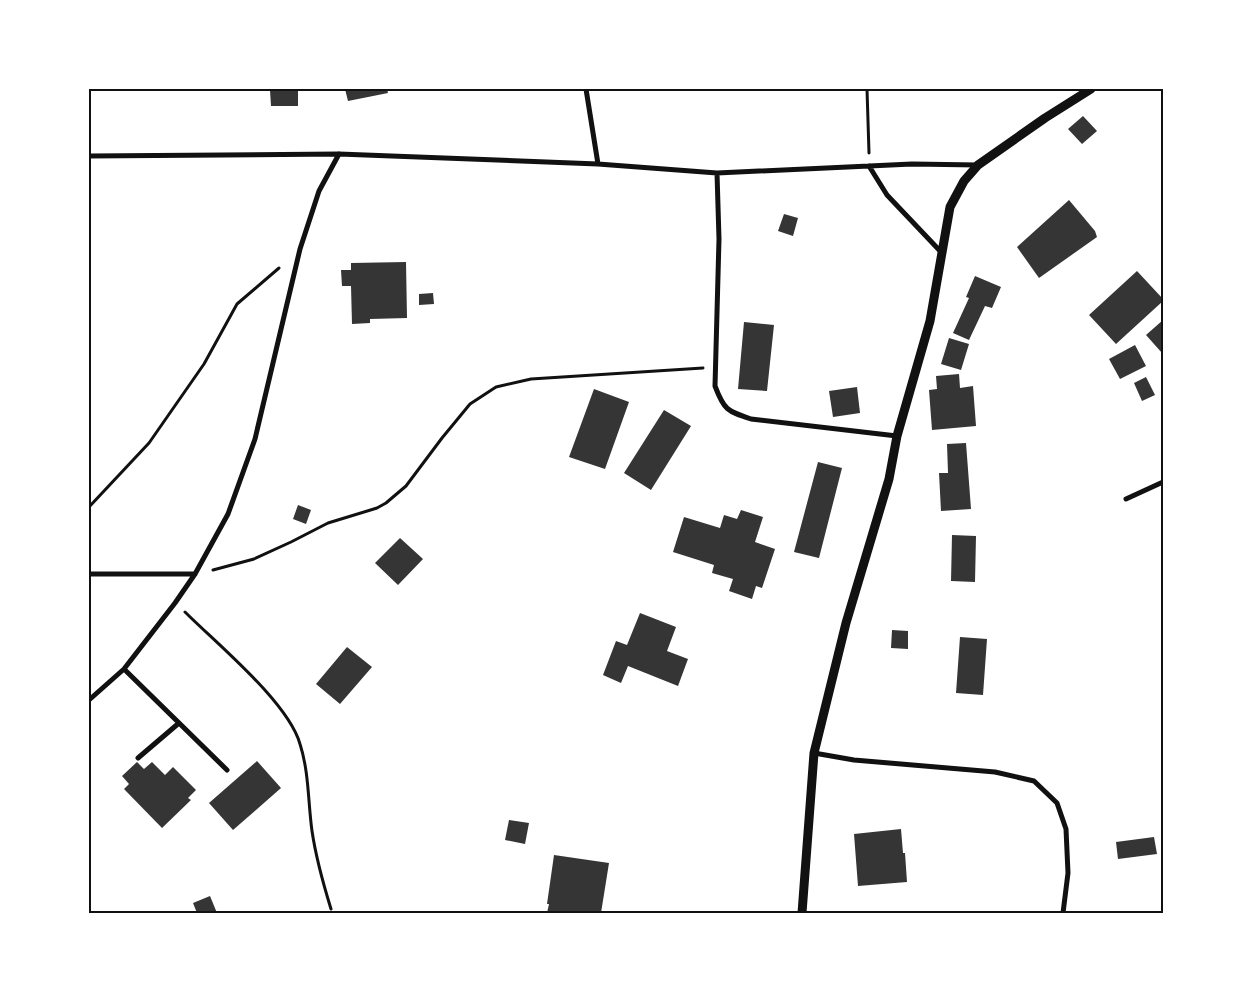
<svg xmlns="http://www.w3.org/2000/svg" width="1252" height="1002" viewBox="0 0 1252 1002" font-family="'Roboto Serif',serif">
  <rect width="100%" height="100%" fill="#fff"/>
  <path fill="#353535" d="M345,89h42l1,4 -40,8z
    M270,90h28v16h-27z
    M1083,116l14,15 -15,13 -14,-15z
    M1069,200l26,31 2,6 -58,41 -22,-31z
    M784,214l14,4 -5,18 -15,-5z
    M406,262l1,56 -37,1v4l-18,1 -1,-38h-9l-1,-16h10v-7z
    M1137,271l26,28v2l-47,43 -27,-29z
    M975,276l26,11 -9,21 -7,-2 -16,34 -16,-7 16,-35 -3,-1z
    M433,293l1,11 -15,1v-11z
    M1163,320v32l-1,1 -16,-18z
    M744,322l30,3 -7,66 -29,-2z
    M949,338l20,6 -8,26 -20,-6z
    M1135,345l11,21 -26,13 -11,-20z
    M959,374l1,14 13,-2 3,40 -44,4 -3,-40 8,-1 -1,-13z
    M1146,377l9,18 -13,6 -8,-18z
    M857,387l3,26 -27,4 -4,-26z
    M594,389l35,13 -24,67 -36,-12z
    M664,410l27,16 -40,64 -27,-17z
    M966,443l5,66 -30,2 -2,-38h9l-1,-29z
    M818,462l24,6 -23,90 -25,-6z
    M298,505l13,5 -5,14 -13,-5z
    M741,510l22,7 -8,25 20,7 -13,39 -6,-2 -4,13 -23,-8 4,-12 -21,-6 2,-8 -41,-13 11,-35 36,11 4,-13 13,4z
    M952,535l24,1 -1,46 -24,-1z
    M400,538l23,21 -25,26 -23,-22z
    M640,613l36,14 -9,24 21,8 -10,27 -50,-20 -7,17 -18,-8 13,-34 11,4z
    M892,630l16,1v18l-17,-1z
    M960,637l27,2 -4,56 -27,-2z
    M347,647l25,20 -32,37 -24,-20z
    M257,761l24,27 -48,42 -24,-27z
    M137,762l7,7 8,-7 13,13 8,-8 23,23 -8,8 3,2 -29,28 -38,-39 5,-5 -7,-8z
    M509,820l20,3 -4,21 -20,-4z
    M901,829l2,24h2l2,29 -49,4 -4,-52z
    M1154,837l3,17 -39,5 -2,-17z
    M554,855l55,8 -8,50h-54l2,-9h-2z
    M210,896l7,17h-20l-4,-10z"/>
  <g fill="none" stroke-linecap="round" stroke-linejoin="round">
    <path stroke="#111" stroke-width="3" d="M867,89l2,64
      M89,507l60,-64 55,-79 33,-60 42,-36
      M213,570l41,-11 37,-17 37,-19 49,-15 9,-5 20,-17 36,-48 28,-34 26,-17 35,-8 172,-11
      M185,612c32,32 103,90 115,132 9,28 8,58 12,87 4,27 11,52 19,78"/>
    <path stroke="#111" stroke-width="5" d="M586,89l12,75
      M89,156l250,-2 259,10 119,9 195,-9 66,1
      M869,166l18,29 55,58
      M717,173l2,66 -4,147c9,24 12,25 36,33l146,17
      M1126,499l37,-17
      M89,574h106
      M124,669l103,101
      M89,700l35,-31 51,-66 20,-29 33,-60 27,-75 45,-190 19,-58 20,-37
      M814,753l40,7 141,12 39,9 23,22 9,26 2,44 -5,40
      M138,758l41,-35"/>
    <path stroke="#111" stroke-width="9" d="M802,913l12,-160 32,-130 43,-144 8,-43 33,-115 20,-114 14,-26 14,-16 67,-47 46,-29"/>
  </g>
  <rect width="1252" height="1002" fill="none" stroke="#ffffff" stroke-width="180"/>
  <rect x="90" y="90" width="1072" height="822" fill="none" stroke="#111" stroke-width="2"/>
</svg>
